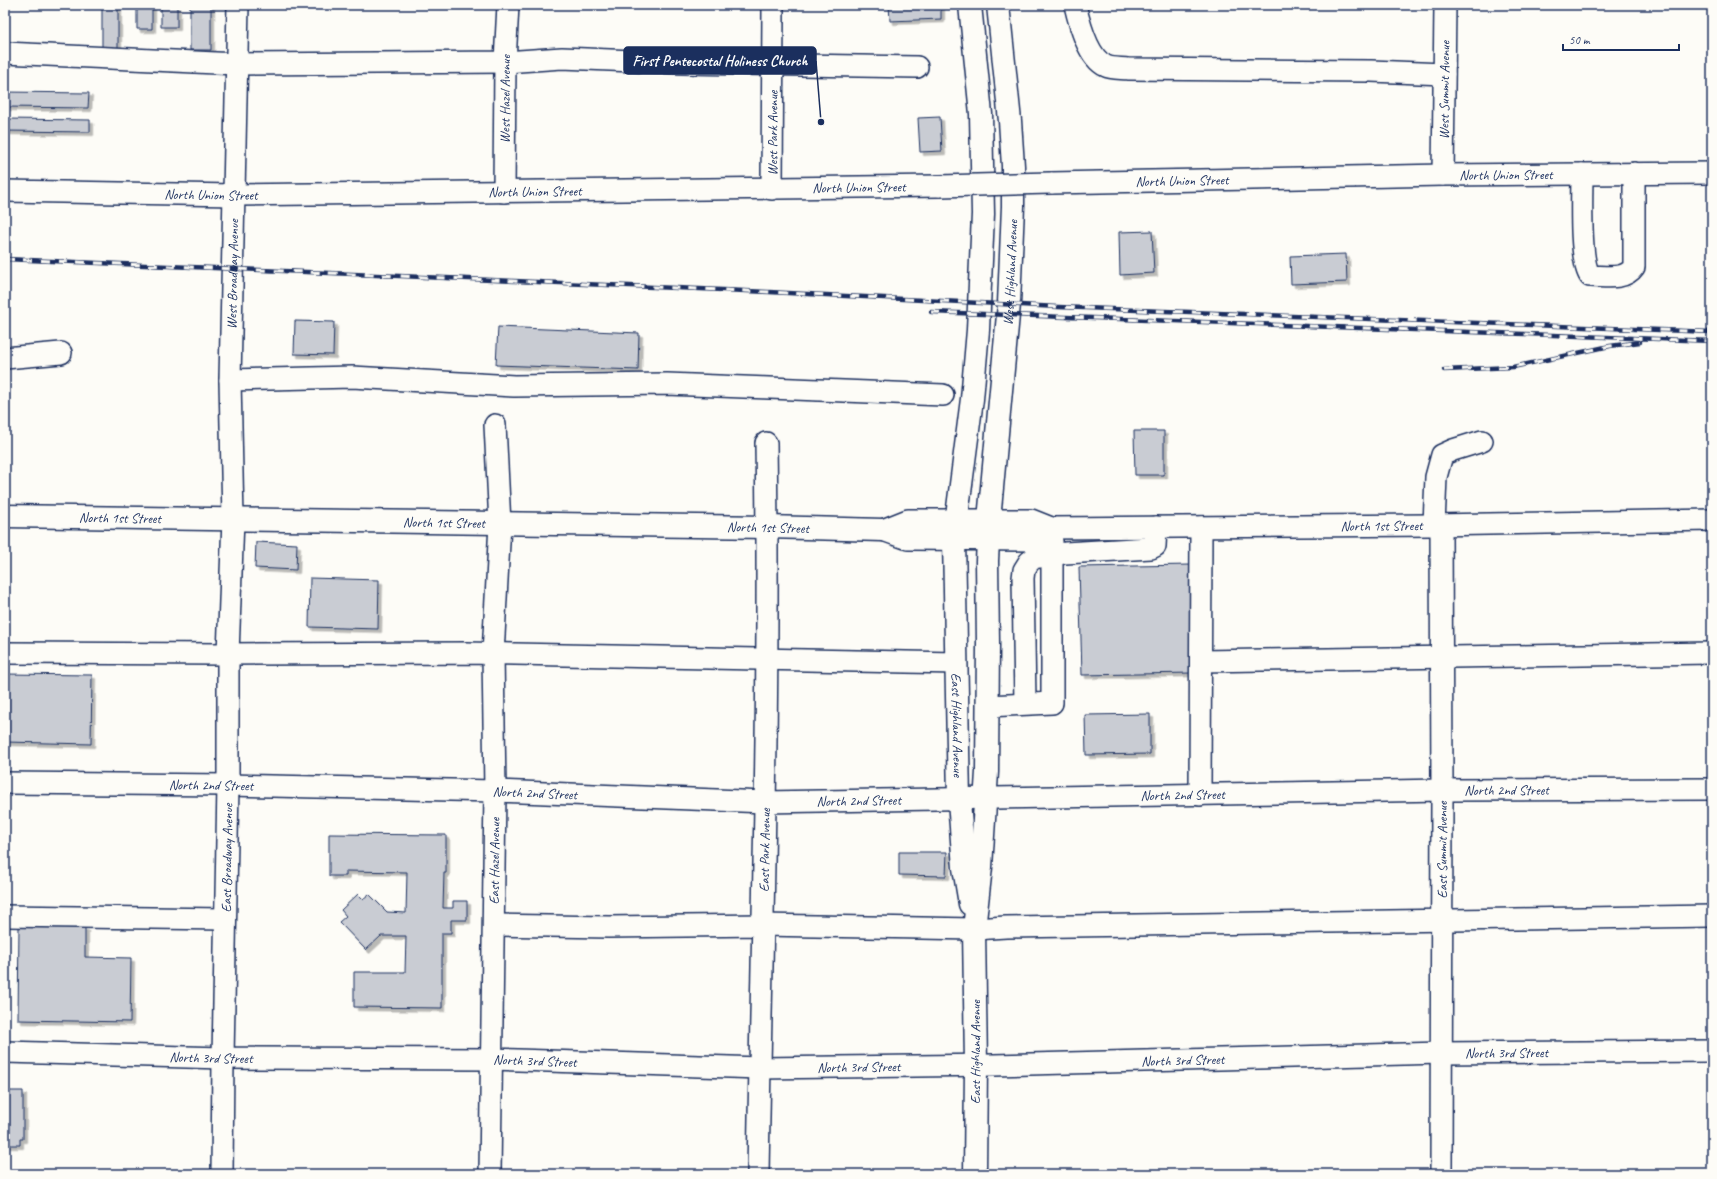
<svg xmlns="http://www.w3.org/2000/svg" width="1717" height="1179" viewBox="0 0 1717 1179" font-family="Caveat,sans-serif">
  <defs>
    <filter id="shadow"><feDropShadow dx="3.5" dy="3.5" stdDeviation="0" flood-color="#0004"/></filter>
  </defs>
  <rect width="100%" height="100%" fill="#fdfcf7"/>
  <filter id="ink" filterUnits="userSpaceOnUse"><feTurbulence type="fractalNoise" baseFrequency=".025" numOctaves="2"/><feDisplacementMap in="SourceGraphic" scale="8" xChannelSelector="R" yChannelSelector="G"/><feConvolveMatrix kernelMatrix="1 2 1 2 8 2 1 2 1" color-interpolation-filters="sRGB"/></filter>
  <g filter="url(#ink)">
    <path fill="#c9ccd3" stroke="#1b2f5e" filter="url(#shadow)" d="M102,5h16v43h-16z
      M137,5h15v24h-15z
      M161,5h16v22h-16z
      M190,5h21v45h-21z
      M889,5h52v14l-51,2z
      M5,92l84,1 -1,15 -83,-1z
      M940,117l2,34 -22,1 -2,-34z
      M5,119l85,1v12l-85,-1z
      M1152,231l2,42 -34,2 -1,-43z
      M1346,254l1,28 -56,2 -1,-28z
      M295,321l39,1 -1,33 -39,-1z
      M498,327l141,6 -1,37 -142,-5z
      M1134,431h30v44h-29z
      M256,542l41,2 -1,26 -41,-2z
      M1190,565l2,108 -110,2 -3,-108z
      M310,578l69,2 -1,49 -69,-2z
      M5,674l87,1 -1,69 -86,-2z
      M1150,714v40l-64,1 -1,-40z
      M329,834l117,1v38h-2l-1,35h10v-7h14v19h-16v13h-9v75l-88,-1v-35h51l1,-36h-25l-15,14 -27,-28 7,-6 -5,-6 17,-16 5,5 6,-5 18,18 19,1 1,-41 -61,-1v5h-17z
      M899,852h48l-1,24 -47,-1z
      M19,926l66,1v30l46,1 -1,64 -112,-2z
      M5,1091h18v48h-3v6h-15z"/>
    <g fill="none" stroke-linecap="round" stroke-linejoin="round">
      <g stroke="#1b2f5e" stroke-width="24">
        <g id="minor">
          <path d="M1075,5c4,17 13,53 31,61 6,3 16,2 22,3l243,2 73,3"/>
          <path d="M5,53l232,11 268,-2 57,-4 120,5 235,4"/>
          <path d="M1582,174c0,22 -3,86 8,102 15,0 34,5 44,-9v-94"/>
          <path id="s1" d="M1443,175l2,-170"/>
          <path id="s2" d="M1051,183l392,-8 269,-2"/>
          <path id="s3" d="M772,189l1,-184"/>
          <path id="s4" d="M5,191l229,4 706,-9"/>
          <path id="s5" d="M504,192l1,-130 3,-57"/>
          <path d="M5,358l56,-5"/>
          <path d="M230,380l122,-3 162,9 153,-2 276,11"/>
          <path d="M1434,525l2,-48 6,-22 11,-5 29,-9"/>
          <path id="s6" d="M883,530l25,-10h123l20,8 383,-3 278,-5"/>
          <path d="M883,530l25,9 126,1 17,-12"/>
          <path d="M5,653l223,1 238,-1 490,10"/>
          <path d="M1202,661l510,-8"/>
          <path d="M1025,703l-2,-125 1,-8 5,-8 5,-4 31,-5 86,-5 4,-2 1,-19"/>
          <path d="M988,706l64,-3v-162"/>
          <path id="s7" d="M5,783l223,2 267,6 270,11 677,-12 270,-1"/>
          <path d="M1200,795l1,-268"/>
          <path d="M5,916l219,3"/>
          <path d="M494,925l115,2 153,-2 212,4 32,-2 706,-11"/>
          <path id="s8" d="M5,1052l218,6 268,1 269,9 234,-3 447,-12 271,-2"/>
          <path id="s9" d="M222,1174l1,-116 5,-273v-131l5,-135 -3,-139 8,-375"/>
          <path id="s10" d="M490,1174l5,-383 -2,-137 7,-130 -5,-99"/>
          <path id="s11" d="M758,1174c4,-244 12,-487 8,-731"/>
          <path id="s12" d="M1441,1174l1,-384 -1,-265"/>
        </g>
      </g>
      <g stroke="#1b2f5e" stroke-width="25">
        <g id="major">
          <path id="s13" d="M970,5l11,109 2,100 -5,116 -6,69 -18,140 5,261 5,68 6,36"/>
          <path id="s14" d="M5,516l762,11 116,3"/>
          <path id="s15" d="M975,1174l1,-109 -2,-136 7,-62 6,-95 1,-128 -1,-83 2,-41 20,-216 4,-98v-40l-3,-45 -12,-116"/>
        </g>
      </g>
      <use href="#minor" stroke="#fdfcf7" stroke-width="21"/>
      <use href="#major" stroke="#fdfcf7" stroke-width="22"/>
      <g stroke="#1b2f5e" stroke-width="4.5">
        <path id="rail" d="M5,259l764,33 289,15 654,25
          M931,312l781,29
          M1444,370l69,-3 97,-21 30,-4"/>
      </g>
      <use href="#rail" stroke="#fdfcf7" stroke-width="3" stroke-dasharray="9" stroke-linecap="butt"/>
      <g stroke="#1b2f5e" stroke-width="24" stroke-linecap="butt">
        <path id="minor-bridge" d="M940,186l111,-3"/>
      </g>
      <use href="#minor-bridge" stroke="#fdfcf7" stroke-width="21"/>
    </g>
  </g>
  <g text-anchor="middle" stroke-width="3" stroke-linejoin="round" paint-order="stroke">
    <g font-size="14" fill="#1b2f5e" stroke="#fdfcf7">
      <text dy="5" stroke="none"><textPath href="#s1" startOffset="85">West Summit Avenue</textPath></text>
      <text dy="5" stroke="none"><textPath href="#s5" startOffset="93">West Hazel Avenue</textPath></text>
      <text dy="5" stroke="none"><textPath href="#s3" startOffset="56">West Park Avenue</textPath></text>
      <text dy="5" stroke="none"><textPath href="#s2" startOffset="455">North Union Street</textPath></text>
      <text dy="5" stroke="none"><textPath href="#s2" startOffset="131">North Union Street</textPath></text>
      <text dy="5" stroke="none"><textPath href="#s4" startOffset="854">North Union Street</textPath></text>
      <text dy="5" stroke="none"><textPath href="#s4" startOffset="530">North Union Street</textPath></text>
      <text dy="5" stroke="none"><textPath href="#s4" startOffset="206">North Union Street</textPath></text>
      <text dy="5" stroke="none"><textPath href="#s15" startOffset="903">West Highland Avenue</textPath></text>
      <text dy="5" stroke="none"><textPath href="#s9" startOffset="900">West Broadway Avenue</textPath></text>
      <text dy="5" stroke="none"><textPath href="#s14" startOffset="115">North 1st Street</textPath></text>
      <text dy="5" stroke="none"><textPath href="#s14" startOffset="439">North 1st Street</textPath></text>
      <text dy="5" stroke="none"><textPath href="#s6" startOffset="502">North 1st Street</textPath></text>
      <text dy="5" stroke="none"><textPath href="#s14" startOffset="763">North 1st Street</textPath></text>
      <text dy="5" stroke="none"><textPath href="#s13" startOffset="722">East Highland Avenue</textPath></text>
      <text dy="5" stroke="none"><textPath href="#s7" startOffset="206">North 2nd Street</textPath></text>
      <text dy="5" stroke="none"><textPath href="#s7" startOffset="1502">North 2nd Street</textPath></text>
      <text dy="5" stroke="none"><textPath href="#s7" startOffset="530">North 2nd Street</textPath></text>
      <text dy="5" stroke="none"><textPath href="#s7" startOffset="1178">North 2nd Street</textPath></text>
      <text dy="5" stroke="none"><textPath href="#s7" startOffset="854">North 2nd Street</textPath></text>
      <text dy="5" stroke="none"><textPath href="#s11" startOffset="324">East Park Avenue</textPath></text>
      <text dy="5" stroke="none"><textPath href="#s12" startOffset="324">East Summit Avenue</textPath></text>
      <text dy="5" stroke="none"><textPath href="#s9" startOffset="316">East Broadway Avenue</textPath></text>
      <text dy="5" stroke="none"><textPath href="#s10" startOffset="313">East Hazel Avenue</textPath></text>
      <text transform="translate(975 1052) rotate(-90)" y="5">East Highland Avenue</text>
      <text dy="5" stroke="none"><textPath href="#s8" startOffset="1502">North 3rd Street</textPath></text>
      <text dy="5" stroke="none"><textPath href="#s8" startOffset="206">North 3rd Street</textPath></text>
      <text dy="5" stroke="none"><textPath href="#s8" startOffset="530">North 3rd Street</textPath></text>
      <text dy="5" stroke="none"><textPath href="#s8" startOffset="1178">North 3rd Street</textPath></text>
      <text dy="5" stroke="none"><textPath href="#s8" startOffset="854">North 3rd Street</textPath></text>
    </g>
  </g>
  <path fill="none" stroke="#1b2f5e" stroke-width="1.5" d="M821 122L816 61"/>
  <circle fill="#1b2f5e" stroke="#fdfcf7" stroke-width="1.5" cx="821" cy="122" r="4"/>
  <rect fill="#1b2f5e" stroke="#1b2f5e" stroke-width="1.5" x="624" y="47" width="192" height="27" rx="4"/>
  <g font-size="15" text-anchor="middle" font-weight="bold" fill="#fff">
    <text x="720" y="66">First Pentecostal Holiness Church</text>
  </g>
  <rect width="1717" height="1179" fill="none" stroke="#fdfcf7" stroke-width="20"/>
  <rect x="10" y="10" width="1697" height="1159" fill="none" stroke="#1b2f5e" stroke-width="1.5" filter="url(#ink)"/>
  <path d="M1563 44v6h116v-6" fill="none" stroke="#1b2f5e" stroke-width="2"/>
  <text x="1569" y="44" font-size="12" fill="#1b2f5e" stroke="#fdfcf7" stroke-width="3" paint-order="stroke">50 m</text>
</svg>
